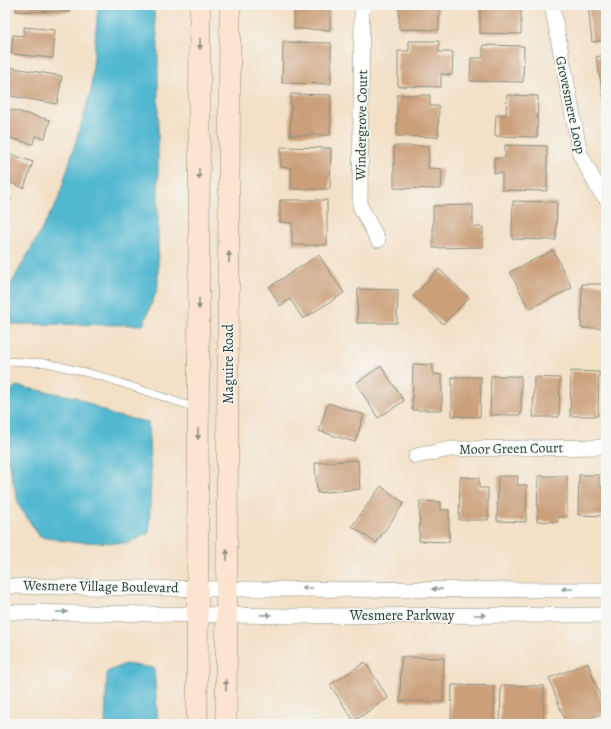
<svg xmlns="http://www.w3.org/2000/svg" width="611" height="729" viewBox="0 0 611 729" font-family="Alegreya,serif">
  <rect width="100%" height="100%" fill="#f6f6f2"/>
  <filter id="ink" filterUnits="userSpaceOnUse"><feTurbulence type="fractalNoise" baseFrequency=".025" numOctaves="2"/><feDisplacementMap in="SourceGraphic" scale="8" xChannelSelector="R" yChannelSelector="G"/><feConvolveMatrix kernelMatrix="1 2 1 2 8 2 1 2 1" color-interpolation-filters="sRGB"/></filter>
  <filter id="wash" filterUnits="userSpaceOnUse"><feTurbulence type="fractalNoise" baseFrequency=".012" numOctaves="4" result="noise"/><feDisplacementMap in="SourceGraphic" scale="16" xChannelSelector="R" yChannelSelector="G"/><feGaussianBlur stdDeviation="0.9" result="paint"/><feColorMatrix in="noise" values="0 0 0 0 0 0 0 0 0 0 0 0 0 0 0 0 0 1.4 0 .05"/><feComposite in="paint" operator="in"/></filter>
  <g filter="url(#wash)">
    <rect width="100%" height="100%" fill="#f3e0c6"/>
    <path fill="#51b8d0" stroke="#387a82" d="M98,5h55l5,39v243l-15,38 -138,-1v-29l53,-95 33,-109z
      M16,386l60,11 36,18 36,7 3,57 -2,54 -21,10 -56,-1 -32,-5 -21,-31 -10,-42 -4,-6v-62z
      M125,664l29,4 4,56h-53l2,-52z"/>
    <g id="blocks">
      <path fill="#ca9f79" d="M16,5h54v7l-54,-1z
        M294,5h36v25l-36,-1z
        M399,5h40v25l-40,-1z
        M480,5h41v29l-41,-1z
        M588,5h18v35l-14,2z
        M24,27l31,3 -2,28 -42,-4 2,-19 11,1z
        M409,41h30v11h14l-1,23 -11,-1v13l-43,-1v-35h11z
        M283,42l48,1v41l-49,-1z
        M483,45l41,1 -1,36 -53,-1 1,-23h12z
        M606,55v44h-2l-8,-42z
        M8,67l54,9 -5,28 -52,-9z
        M291,94l40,1 -1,40h-40z
        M397,95h33v11h9l-1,31 -41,-1z
        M507,95l31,1 -1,41 -42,-1 1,-21h10z
        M5,108l45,12 -5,18 -10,-2 -2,8 -28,-7z
        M505,145l42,1v45l-45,-1v-17h-8v-15h11z
        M394,146h35l-1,22 14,1 -1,20 -47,-1z
        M281,147l50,1 -1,41h-39v-21l-10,-1z
        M5,152l28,10 -9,26 -19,-7z
        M5,197l6,2 -6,15z
        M280,200h47v45h-35v-22l-12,-1z
        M513,201l44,1 -1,38 -44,-1z
        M473,205v22h10v20l-50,1v-42z
        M553,250l19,38 -43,21 -19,-37z
        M319,255l25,38 -41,26 -13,-20 -10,7 -11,-19z
        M439,269l30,29 -26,26 -30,-28z
        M582,284h24v44h-25z
        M358,289l40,1 -1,33h-40z
        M413,364l20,1v9l9,1v35h-30z
        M381,366l23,35 -26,17 -22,-35z
        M571,371l28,1 -1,44h-28z
        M491,376h30v39h-31z
        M452,377h29l-1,40 -28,-1z
        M534,377l26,1 -1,39h-26z
        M328,403l36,12 -9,27 -36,-11z
        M358,460l2,29 -43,4 -2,-30z
        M579,475h20v11h7v30l-28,-1z
        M498,476h20l-1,9h10l-1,37 -29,-1z
        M538,476h29v41h-9v5l-21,-1z
        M460,477l19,1v10h9v32h-29z
        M381,486l23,17 -28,40 -24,-17z
        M420,501l21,1v8h8v32l-30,-1z
        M401,657l43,1 -1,44 -43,-1z
        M365,662l23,36 -34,23 -24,-36z
        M588,663l18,49 -33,12h-7l-17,-46z
        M452,685l42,1v36l-43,2z
        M501,685l43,1 -1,38h-43z"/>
    </g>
  </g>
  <g filter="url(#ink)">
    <use href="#blocks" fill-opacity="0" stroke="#898e7d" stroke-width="1"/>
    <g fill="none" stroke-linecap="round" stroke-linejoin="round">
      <g stroke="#898e7d" stroke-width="8">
        <path id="service" d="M5,361l42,2 53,13 96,32"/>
      </g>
      <g stroke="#898e7d" stroke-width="16">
        <path id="minor" d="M362,5l-2,201 18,34
          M552,5l28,149 19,36 7,8
          M416,456l35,-7 155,-2
          M5,586l222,3 379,1
          M5,612l285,4 316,-1"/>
      </g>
      <g stroke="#898e7d" stroke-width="22">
        <path id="secondary" d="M197,724l3,-719
          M226,724l4,-719"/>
      </g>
      <use href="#service" stroke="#fff" stroke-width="7"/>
      <use href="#minor" stroke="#fff" stroke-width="15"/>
      <use href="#secondary" stroke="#fde4d1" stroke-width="21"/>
    </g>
    <defs><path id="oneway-solid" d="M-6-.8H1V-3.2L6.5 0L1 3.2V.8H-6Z"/></defs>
    <g fill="#8e9082">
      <use href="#oneway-solid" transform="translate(200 44) rotate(90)"/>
      <use href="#oneway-solid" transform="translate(199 174) rotate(90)"/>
      <use href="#oneway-solid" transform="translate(229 257) rotate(-90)"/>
      <use href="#oneway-solid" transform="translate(199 304) rotate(90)"/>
      <use href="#oneway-solid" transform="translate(198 434) rotate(90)"/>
      <use href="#oneway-solid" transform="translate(227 555) rotate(-90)"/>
      <use href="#oneway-solid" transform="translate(226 685) rotate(-90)"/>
    </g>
    <g fill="#8f9e9a">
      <use href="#oneway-solid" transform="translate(307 588) rotate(-180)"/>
      <use href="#oneway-solid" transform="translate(437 589) rotate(-180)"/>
      <use href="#oneway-solid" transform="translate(567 589) rotate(-180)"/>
      <use href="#oneway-solid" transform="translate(62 612) rotate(1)"/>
      <use href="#oneway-solid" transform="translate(266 615) rotate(1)"/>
      <use href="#oneway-solid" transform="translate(480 615)"/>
    </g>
  </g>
  <g text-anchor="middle" stroke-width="3" stroke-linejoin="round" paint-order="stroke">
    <g font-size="14" fill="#1f3d34" stroke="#f6f6f2">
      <text transform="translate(571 105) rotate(78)" y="5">Grovesmere Loop</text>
      <text transform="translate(361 125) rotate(-89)" y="5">Windergrove Court</text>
      <text transform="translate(228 364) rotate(-90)" y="5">Maguire Road</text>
      <text transform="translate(511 448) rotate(-1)" y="5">Moor Green Court</text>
      <text transform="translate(101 586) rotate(1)" y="5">Wesmere Village Boulevard</text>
      <text x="402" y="620">Wesmere Parkway</text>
    </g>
  </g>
  <rect width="611" height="729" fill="none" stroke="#f6f6f2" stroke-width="20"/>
</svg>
